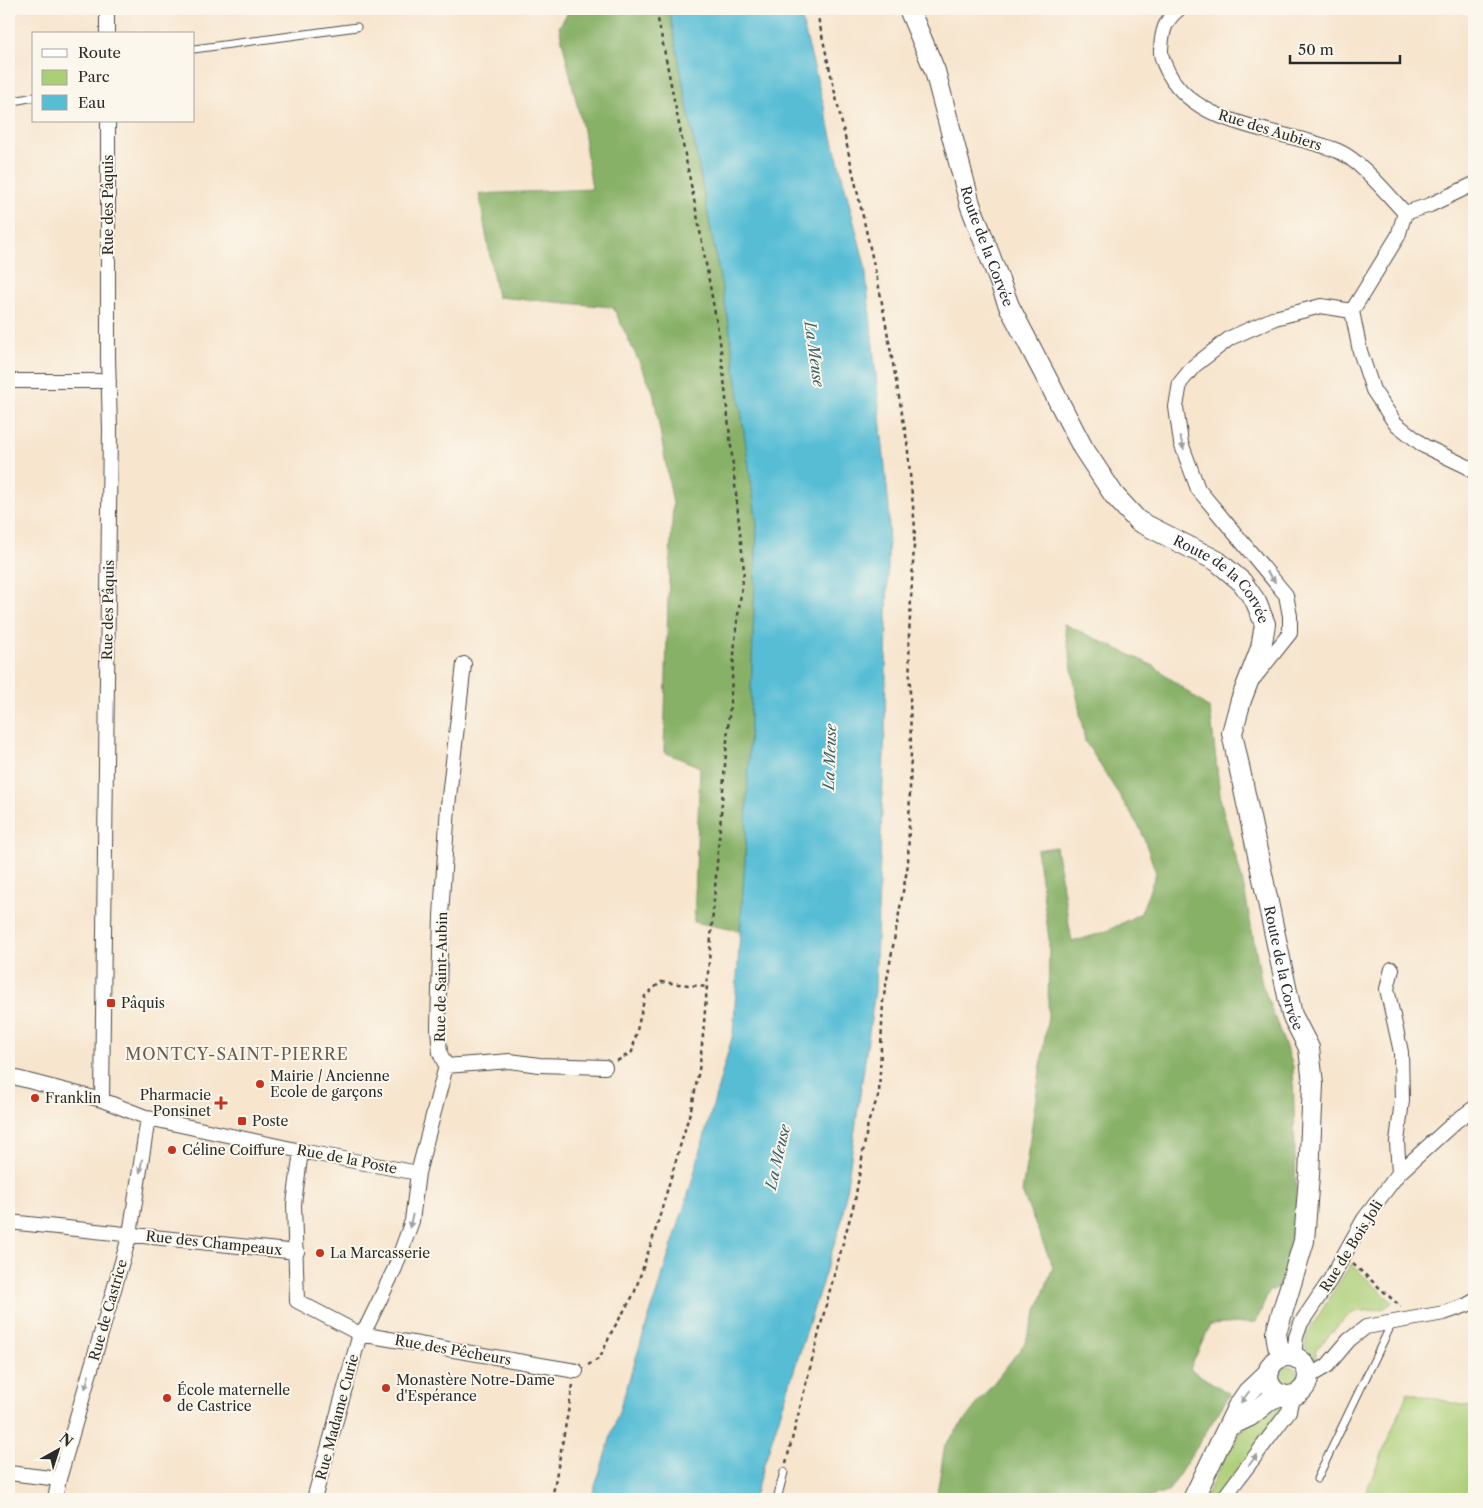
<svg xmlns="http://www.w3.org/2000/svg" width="1483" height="1508" viewBox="0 0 1483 1508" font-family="'Libre Caslon Text',serif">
  <rect width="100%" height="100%" fill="#fbf7ec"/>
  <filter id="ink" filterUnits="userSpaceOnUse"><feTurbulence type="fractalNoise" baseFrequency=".02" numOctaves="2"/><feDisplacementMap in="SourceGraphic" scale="10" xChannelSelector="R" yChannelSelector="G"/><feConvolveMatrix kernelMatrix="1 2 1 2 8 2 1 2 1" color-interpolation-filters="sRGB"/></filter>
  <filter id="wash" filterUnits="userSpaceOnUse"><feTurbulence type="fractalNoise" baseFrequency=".0096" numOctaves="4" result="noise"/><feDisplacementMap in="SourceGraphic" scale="20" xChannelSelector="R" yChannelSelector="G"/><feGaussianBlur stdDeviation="1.12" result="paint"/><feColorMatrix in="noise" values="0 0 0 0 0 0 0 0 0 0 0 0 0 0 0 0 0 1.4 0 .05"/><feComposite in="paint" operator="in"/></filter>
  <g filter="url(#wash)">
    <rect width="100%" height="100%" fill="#f7e5ce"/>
    <path fill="#abce76" stroke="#6b7c50" d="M1351,1264l41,38c-9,12 -29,6 -41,12 -6,3 -30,30 -36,37l3,9 -5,-2 -8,-11 2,-13z
      M1278 1376a10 10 0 1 1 20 0a10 10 0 1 1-20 0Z
      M1408,1392l66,16v91h-111z
      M1271,1405l10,2 2,4 -66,88h-13l35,-67z"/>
    <path fill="#88b167" stroke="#5a6e49" d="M570,9h99l60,316 28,199 -12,338 -5,69 -46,-9 6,-155 -36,-15 4,-154 5,-94 -20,-113 -40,-84 -116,-10 -18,-103 113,-5 -9,-59 -24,-103z
      M1064,624l90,42 56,43 11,94 22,80 19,101 31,82 4,175 -15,44 -13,7 -13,30 -46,3 -20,44 40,25 -62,98 -25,7h-207l9,-54 80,-102 28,-76 -31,-75 26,-175 1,-78 -12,-89 19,-3 16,95 33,-10 36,-19 15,-40 -15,-43 -56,-89z"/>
    <path fill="#57bdd5" stroke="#417480" d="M669,9h130l66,256 24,243 -4,220 -10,263 -33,229 -89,279h-162l97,-304 45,-161 12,-172 12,-338 -28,-199z"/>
  </g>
  <g filter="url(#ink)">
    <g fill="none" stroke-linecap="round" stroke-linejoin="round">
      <g stroke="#4a4743" stroke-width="9">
        <path id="lane" d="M194,49l163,-22
          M9,102l25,-5
          M1317,1479l75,-156
          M777,1499l7,-27"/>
      </g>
      <g stroke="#4a4743" stroke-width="16">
        <path id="street" d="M107,9v25
          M1179,9c-14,11 -17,22 -18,40 -1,8 4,17 8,25 30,55 116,55 169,77 22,9 50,44 67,62
          M1474,184l-44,21 -25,8 -7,23 -46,75 8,40 13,39 22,33 29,23 44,21 6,5
          M9,381h100
          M1254,678l36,-45v-17l-4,-21 -88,-106 -17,-46 -5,-36 4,-24 14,-17 36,-28 45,-20 46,-12 31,5
          M1392,969l-5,20 14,63 1,48 -5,42 2,31
          M446,1066l64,-5 29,4 66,2
          M9,1076l93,24 46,18 153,33 117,22
          M102,1100l8,-671 -2,-71v-237
          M301,1151l-7,53 3,97 63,33 216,37
          M9,1222l288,30
          M1294,1357l2,-20 5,-14 29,-43 34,-61 35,-46 57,-52 18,-13
          M1308,1377l19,-11 22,-26 17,-13 78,-14 23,-8 7,-4
          M9,1473l50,6
          M55,1499l4,-20 71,-245 18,-116
          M314,1499l46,-165 8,-10 27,-56 17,-47 6,-48 28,-107 -6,-13 -2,-25 3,-112 7,-110 16,-142
          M1223,1499l66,-88 3,-15"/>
      </g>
      <g stroke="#4a4743" stroke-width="22">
        <g id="secondary">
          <path id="s1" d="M909,9l26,62 35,133 39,102 74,142 31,47 24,26 79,40 25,21 14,20 9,22 -4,24 -20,52 -9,33 60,282 17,33 4,36 -4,92 -5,65 -28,92 2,13 8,10"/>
          <circle cx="1288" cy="1376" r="20"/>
          <path d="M1229,1426l21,-10 21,-17 11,-4"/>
          <path d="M1193,1499l44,-91 11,-16 21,-20"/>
        </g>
      </g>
      <path stroke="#4a4743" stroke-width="2.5" stroke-dasharray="4 4" stroke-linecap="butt" d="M617,1061l15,-9 13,-56 16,-14 46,5
        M1353,1264l48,43
        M588,1365l12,-7 11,-25 23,-39 21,-62 38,-130 7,-38 3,-29 33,-405 8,-59 -24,-230 -22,-121 -42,-211
        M786,1463l42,-166 27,-97 13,-77 11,-29 4,-93 25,-137 3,-113 -2,-116 6,-107 -8,-87 -27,-149 -61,-270 -2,-13
        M552,1499l21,-114"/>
      <use href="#lane" stroke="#fff" stroke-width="7"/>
      <use href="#street" stroke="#fff" stroke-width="14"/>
      <use href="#secondary" stroke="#fff" stroke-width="20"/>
    </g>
    <defs><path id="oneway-solid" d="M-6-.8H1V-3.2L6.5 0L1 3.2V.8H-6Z" transform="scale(1.25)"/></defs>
    <g fill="#a0a0a0">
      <use href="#oneway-solid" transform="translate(1182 443) rotate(75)"/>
      <use href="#oneway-solid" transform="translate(1271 577) rotate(51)"/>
      <use href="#oneway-solid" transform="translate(141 1166) rotate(99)"/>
      <use href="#oneway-solid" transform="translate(411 1221) rotate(104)"/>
      <use href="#oneway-solid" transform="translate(87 1382) rotate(106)"/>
      <use href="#oneway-solid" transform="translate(1245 1397) rotate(127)"/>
      <use href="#oneway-solid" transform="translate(1253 1460) rotate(-53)"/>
    </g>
  </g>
  <g fill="#c8321e" stroke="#fbf7ec" stroke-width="2">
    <rect x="106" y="998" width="10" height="10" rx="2.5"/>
    <circle cx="260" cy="1084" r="5"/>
    <circle cx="35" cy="1098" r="5"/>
    <path d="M218.5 1095.5h5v5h5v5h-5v5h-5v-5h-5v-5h5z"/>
    <rect x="237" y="1116" width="10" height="10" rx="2.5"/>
    <circle cx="172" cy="1150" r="5"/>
    <circle cx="320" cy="1253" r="5"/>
    <circle cx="386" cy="1388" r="5"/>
    <circle cx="167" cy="1398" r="5"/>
  </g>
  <g text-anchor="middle" stroke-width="4" stroke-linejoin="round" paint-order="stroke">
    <g font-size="14" fill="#2b2b2b" stroke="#fbf7ec">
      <text transform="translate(1270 130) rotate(17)" y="5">Rue des Aubiers</text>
      <text transform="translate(108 205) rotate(-90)" y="5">Rue des Pâquis</text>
      <text dy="5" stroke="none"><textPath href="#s1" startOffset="250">Route de la Corvée</textPath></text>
      <text dy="5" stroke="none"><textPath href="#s1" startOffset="670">Route de la Corvée</textPath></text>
      <text transform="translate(108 610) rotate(-89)" y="5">Rue des Pâquis</text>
      <text dy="5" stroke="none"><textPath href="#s1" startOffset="1090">Route de la Corvée</textPath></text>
      <text transform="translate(441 977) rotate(-89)" y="5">Rue de Saint-Aubin</text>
      <text transform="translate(347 1159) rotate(11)" y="5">Rue de la Poste</text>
      <text transform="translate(214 1243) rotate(6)" y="5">Rue des Champeaux</text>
      <text transform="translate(1351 1246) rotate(-58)" y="5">Rue de Bois Joli</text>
      <text transform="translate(108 1310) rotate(-74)" y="5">Rue de Castrice</text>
      <text transform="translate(453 1350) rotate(10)" y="5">Rue des Pêcheurs</text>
      <text transform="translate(337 1417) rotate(-75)" y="5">Rue Madame Curie</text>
    </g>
    <g font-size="14" fill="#2b2b2b" stroke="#fbf7ec" text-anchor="start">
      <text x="121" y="1008">Pâquis</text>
      <text x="270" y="1081">Mairie / Ancienne<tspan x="270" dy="16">Ecole de garçons</tspan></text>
      <text x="211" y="1100" text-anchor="end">Pharmacie<tspan x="211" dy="16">Ponsinet</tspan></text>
      <text x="45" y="1103">Franklin</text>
      <text x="252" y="1126">Poste</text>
      <text x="182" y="1155">Céline Coiffure</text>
      <text x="330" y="1258">La Marcasserie</text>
      <text x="396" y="1385">Monastère Notre-Dame<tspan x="396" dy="16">d'Espérance</tspan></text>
      <text x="177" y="1395">École maternelle<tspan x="177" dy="16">de Castrice</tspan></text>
    </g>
    <g font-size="15" font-style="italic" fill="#3a5e66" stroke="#fbf7ec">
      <text transform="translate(814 354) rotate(82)" y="5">La Meuse</text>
      <text transform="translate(830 757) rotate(-88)" y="5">La Meuse</text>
      <text transform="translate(778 1157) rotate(-77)" y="5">La Meuse</text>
    </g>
    <g font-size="16" letter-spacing="1" fill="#6b5c4f" stroke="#fbf7ec">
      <text x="237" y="1060">MONTCY-SAINT-PIERRE</text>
    </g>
  </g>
  <rect width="1483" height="1508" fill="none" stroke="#fbf7ec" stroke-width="30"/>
  <rect x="32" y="32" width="162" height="90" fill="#fbf7ec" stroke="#a8a59f"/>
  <rect x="42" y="49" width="25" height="8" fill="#ffffff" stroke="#a8a59f"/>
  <text x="78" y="58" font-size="15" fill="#2b2b2b">Route</text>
  <rect x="42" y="70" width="25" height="15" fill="#abce76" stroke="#a8a59f"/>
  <text x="78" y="82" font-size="15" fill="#2b2b2b">Parc</text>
  <rect x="42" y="95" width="25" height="15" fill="#57bdd5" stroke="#a8a59f"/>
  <text x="78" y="108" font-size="15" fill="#2b2b2b">Eau</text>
  <g transform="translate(58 1450) rotate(39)" stroke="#fbf7ec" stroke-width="4" paint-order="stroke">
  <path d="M0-4L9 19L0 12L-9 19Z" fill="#2b2b2b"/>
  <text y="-8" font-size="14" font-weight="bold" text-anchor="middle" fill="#2b2b2b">N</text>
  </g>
  <path d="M1290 55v8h110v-8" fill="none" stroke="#2b2b2b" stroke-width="2.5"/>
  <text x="1298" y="55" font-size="15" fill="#2b2b2b" stroke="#fbf7ec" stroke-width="4" paint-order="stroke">50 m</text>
</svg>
